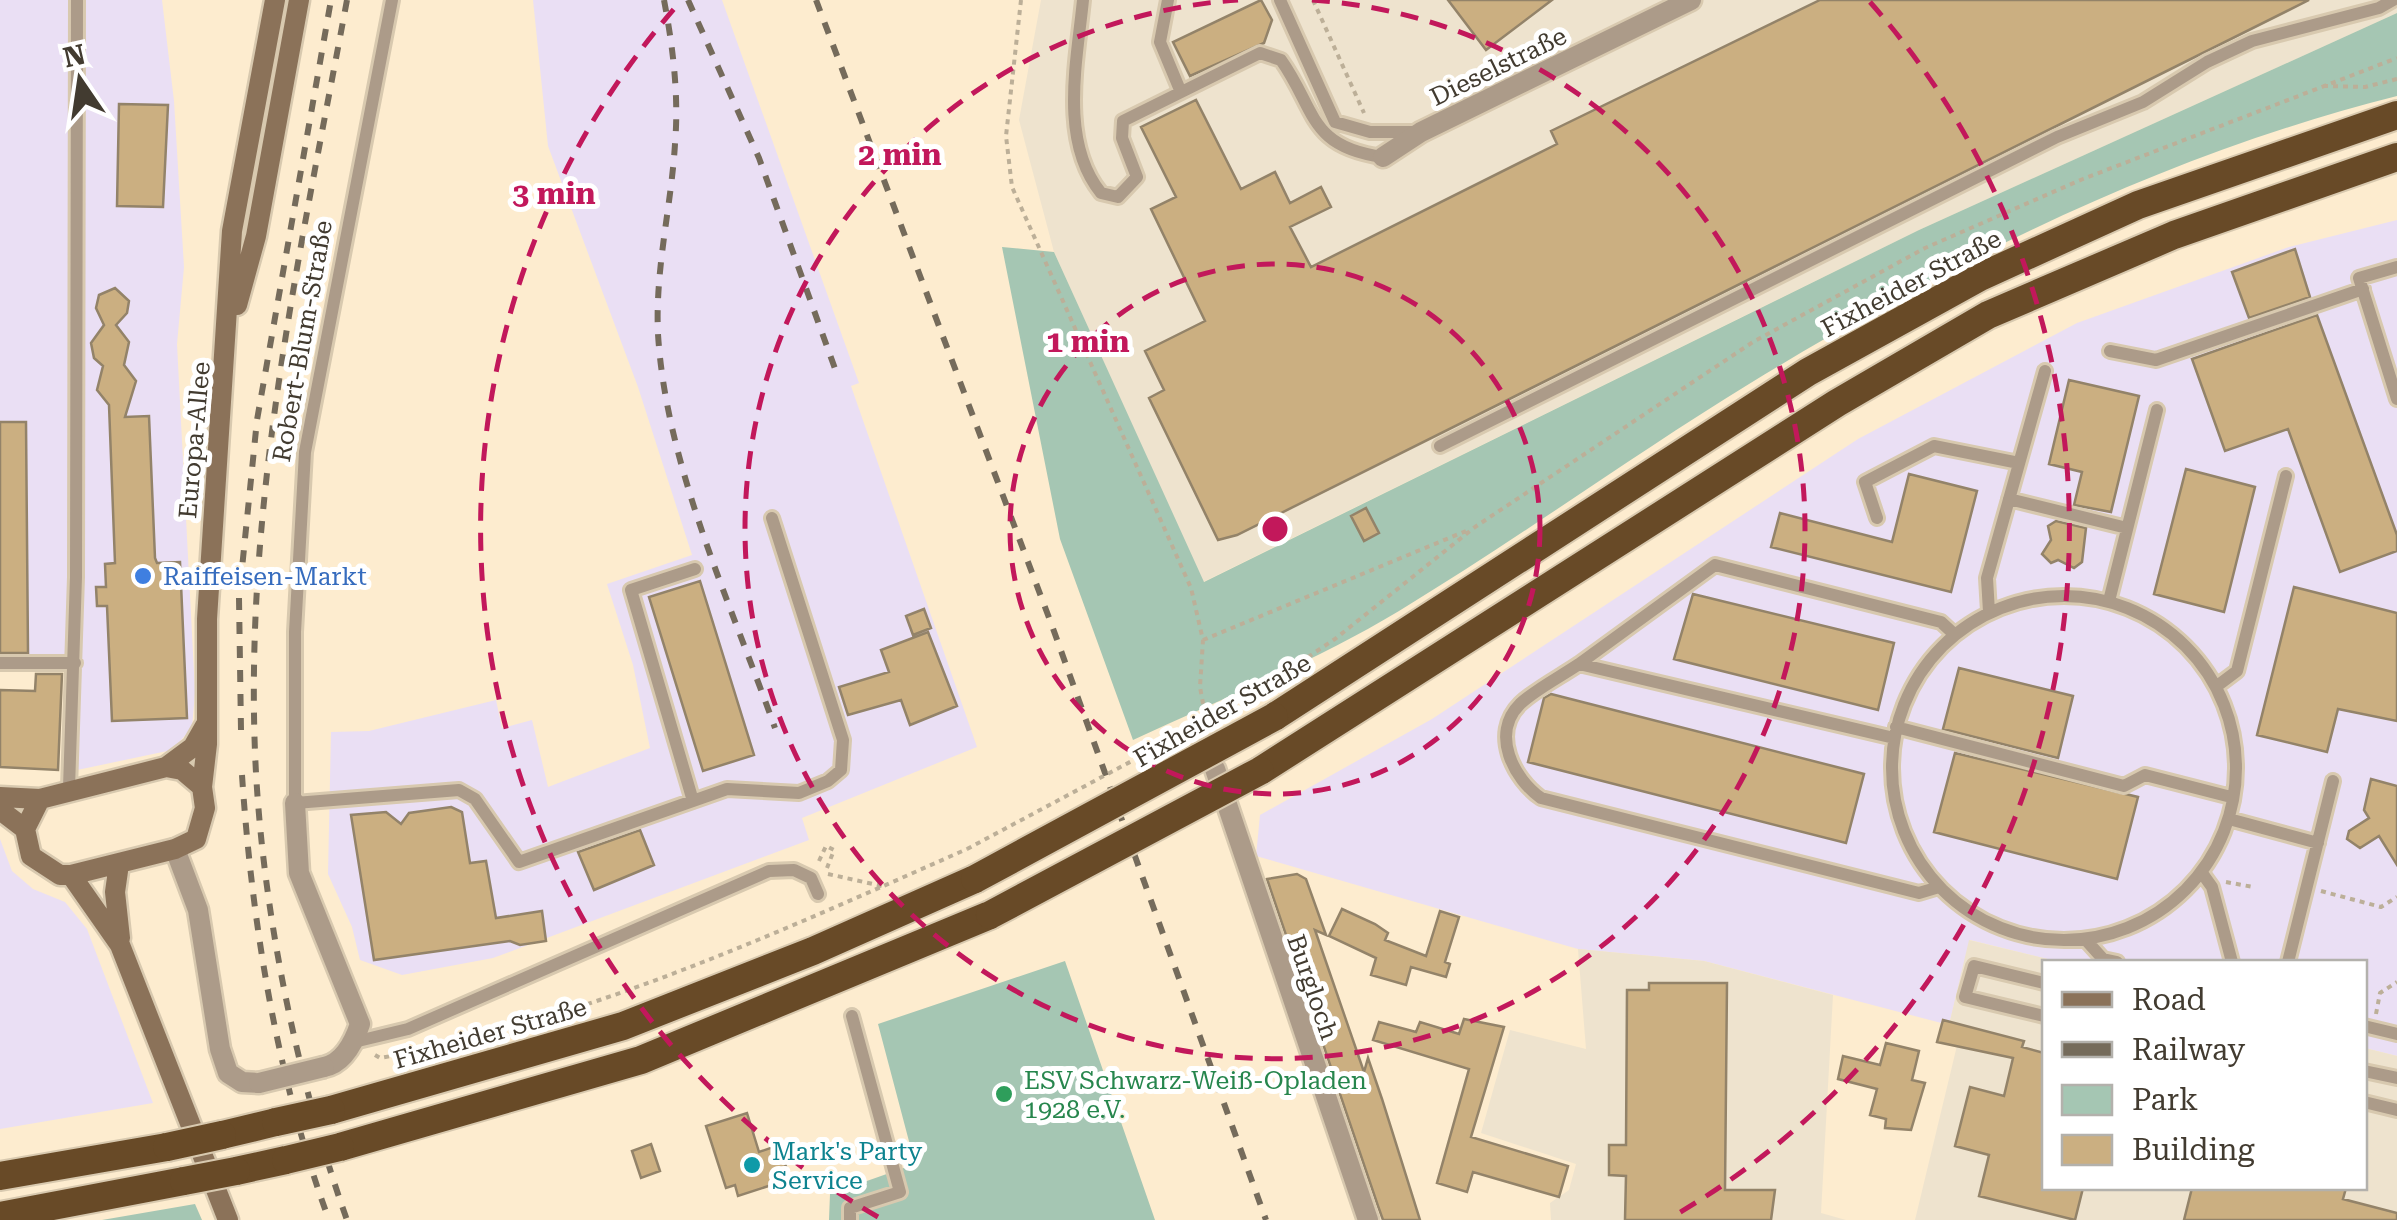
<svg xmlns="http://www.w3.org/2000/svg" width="2397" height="1220" viewBox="0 0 2397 1220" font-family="'Roboto Serif',serif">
  <rect width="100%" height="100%" fill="#fdeccf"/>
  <path fill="#eadff4" d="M0,0h162l12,101 10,166 -7,77 18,348 -3,36 -20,22 -109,23 4,-102 -67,-1z
    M533,0h189l137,383 -8,3 126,361 -175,71 7,22 -316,118 -91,17 -42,-15 -8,-33 -24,-53 3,-142 38,-1 127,-31 6,28 30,-8 16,67 102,-39 -17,-83 -26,-81 85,-29 -54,-168 -90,-241z
    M2397,220v836l-32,-8 -1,-86h-304l-90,-22 -21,85 -245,-64 -126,-12 -322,-93 4,-41 172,-96 426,-280 219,-116 212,-76z
    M0,839l12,32 21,18 32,13 22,27 66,174 -153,26z"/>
  <path fill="#eee3ce" d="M1041,0h1356v13l-478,217 -716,352 -149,-330 -35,-132z
    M1969,940l91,22h-16v226h320l1,-140 32,8v164h-482l46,-191 -12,-4z
    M1578,949l126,12 129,34 -12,218 25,7h-295l-1,-17 19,-13 7,-26 -95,-31 29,-103 76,19z"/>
  <path fill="#a5c6b3" d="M2397,13v83c-230,58 -447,165 -648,288 -119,73 -231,155 -350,227 -83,50 -178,88 -266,129l-73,-201 -58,-292 52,5 150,330 715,-352z
    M1065,961l90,259h-326l1,-26 85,-30 -37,-140z
    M195,1204l7,16h-100z"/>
  <path fill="#cbaf81" stroke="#938369" stroke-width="2.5" d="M1261,0l11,20 -8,23 -74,33 -17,-34z
    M1448,0h104l-66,50z
    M1820,0h489l-1072,535 -19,5 -69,-142 15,-8 -19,-39 60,-30 -54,-112 25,-12 -35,-70 55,-27 45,89 34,-17 15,31 31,-16 10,20 -41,20 21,40 246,-123 -6,-13z
    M119,104l49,1 -5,102 -46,-1z
    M2295,249l15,48 -61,21 -17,-46z
    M115,288l14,13 -2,12 -11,12 13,17 -5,23 12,16 -11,36 24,-1 6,142 2,5 23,-1 7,156 -75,3 -5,-115h-10l-1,-19h10l-1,-23 10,-1 -6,-158 -12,-15 6,-24 -9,-8 -3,-15 13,-18 -8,-17 3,-13z
    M2317,315l80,220v16l-57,21 -52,-143 -63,22 -33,-92z
    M2069,380l70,16 -28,116 -37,-7 8,-33 -33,-8z
    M0,422h26l2,231h-28z
    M2186,469l69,18 -31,125 -70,-18z
    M1909,474l68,17 -26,101 -180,-45 9,-34 112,29z
    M1366,508l13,25 -15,8 -13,-25z
    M2056,521l30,7 -4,34 -8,6 -16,-8 -7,3 -9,-9 9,-14 -3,-14z
    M700,581l54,174 -51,16 -54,-174z
    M2294,587l103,26v108l-59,-12 -11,43 -70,-17z
    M1693,594l201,49 -16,67 -204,-51z
    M924,609l7,19 -18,7 -7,-19z
    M928,632l29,74 -47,19 -9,-25 -53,15 -9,-28 50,-15 -8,-22z
    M1959,668l114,28 -15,62 -115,-29z
    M36,674h26l-4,96 -58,-3v-77l35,1z
    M1551,694l313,80 -18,69 -318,-81 16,-64z
    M1955,753l183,44 -21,82 -183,-47z
    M2371,779l26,7v79l-18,-29 -19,12 -13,-9 2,-8 20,-13 -5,-8z
    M451,807l11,5 8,51 16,-2 10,57 46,-7 4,30 -26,4 -10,-4 -136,19 -23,-145 35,-3 15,12 8,-11z
    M640,830l14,35 -60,25 -16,-38z
    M1297,874l9,5 20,56 -11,-5 49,142 4,-14 14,41 38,121h-37l-5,-14 -111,-327z
    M1342,909l33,15 13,9 -3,7 41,16 14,-45 19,6 -14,45 5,2 -4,13 -35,-10 -5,18 -35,-10 5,-17 -47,-22z
    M1649,983h78l-2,207h50l-4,30h-146l1,-44 -17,-1v-30h17l1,-155h22z
    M1464,1019l40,8 -33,110 97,29 -9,31 -86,-25 -6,20 -30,-9 32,-114 -96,-29 6,-18 37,10 4,-10 39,12z
    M1943,1020l81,21 -2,6 22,6v135h39l-8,32 -96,-24 10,-41 -34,-9 15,-59 34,9 9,-38 -76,-16z
    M1886,1043l33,8 -7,29 13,3 -14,47 -26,-2 1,-9 -16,-4 7,-26 -39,-10 5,-23 37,9z
    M747,1113l12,39 20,-7 11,34 -52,17 -3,-11 -9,3 -20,-62z
    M651,1144l9,27 -19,7 -9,-27z
    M2192,1188h154l-3,11 54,14v7h-213z"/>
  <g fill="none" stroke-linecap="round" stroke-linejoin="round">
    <g stroke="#d8c9af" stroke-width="18">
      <path id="service" d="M392,0l-87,452 -10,180v171l164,-13 16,9 44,63 208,-73 72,4 29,-12 13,-11 2,-30 -71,-222
        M1083,0c-6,61 -24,141 18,193l17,4 19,-20 -15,-39 1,-17 137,-68 21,7c35,49 27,87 102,97
        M1168,0l-8,42 20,48
        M1280,0l55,122 35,10h48
        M2397,267l-38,11 38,121
        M2110,351l46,9 207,-71
        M1440,446l617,-309 86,-35 64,-40 45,-21 127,-33 14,-8
        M2009,499l118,29
        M1877,518l-12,-36 69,-36 85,17
        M1892 768a172 172 0 1 1 344 0a172 172 0 1 1-344 0Z
        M2109,601l48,-191
        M1989,612l-2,-34 58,-207
        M0,663h75
        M1579,664c-19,13 -43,25 -59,40 -30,30 -6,75 21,94l378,95 20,-6
        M2217,686l20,-15 49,-195
        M1896,727l228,59 21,-11 86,22
        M1894,738l-315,-74 136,-99 226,57 13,12
        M69,788l7,-211 1,-577
        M693,801l-62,-211 64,-21
        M2229,819l89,24
        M2202,873l10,14 20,75
        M2085,939l18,20 14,3
        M2288,962l45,-181
        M2044,983l-70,-17 -9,31 79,19
        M2364,1026l33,8
        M354,1042l54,-13 361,-158 25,-1 17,8 7,16
        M2364,1071l33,7
        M2364,1102l33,8
        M850,1220v-12l50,-16 -48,-176"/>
    </g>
    <g stroke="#d8c9af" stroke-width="25">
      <path id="minor" d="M1383,157l38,-25 270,-132
        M1215,769l153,451
        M295,803l4,70 61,151c-6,18 -16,39 -36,43
        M175,849l23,61 22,139 8,24 14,9 17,1"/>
    </g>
    <g stroke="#d8c9af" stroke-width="25">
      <path id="secondary" d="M237,305l19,-69 43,-236
        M166,767l16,3 20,17 3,21 -9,31 -21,10 -104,26h-11l-29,-19 -6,-27 15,-30z
        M166,767l27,-20 12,-21
        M202,787l5,-43v-125l25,-388 43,-231
        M0,797l40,2
        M0,810l25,19
        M119,864l-4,28 5,46
        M71,875l49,70 108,275"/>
    </g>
    <g stroke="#d8c9af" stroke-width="32">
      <path id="trunk" d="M1274,717l534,-345 172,-95 158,-72 259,-90
        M1260,771l577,-368 151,-88 186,-80 223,-78
        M331,1110l292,-84 190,-75 162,-72
        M222,1135l54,-13
        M340,1147l301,-87 349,-145
        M236,1171l50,-11
        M0,1176l167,-29
        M0,1216l184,-35"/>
    </g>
    <path stroke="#bcaf98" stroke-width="4" stroke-dasharray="5 5" stroke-linecap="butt" d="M1021,0l-15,136 6,51 179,401 12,52 -3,47 7,38
      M1313,0l51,113
      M2323,86l42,1 32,-8
      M1203,640l263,-109
      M1233,707l102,-68 140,-112 278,-185 172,-94 158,-69 314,-121
      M819,861l7,-15 8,4 -7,18
      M828,874l54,12
      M2226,882l27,5
      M2321,891l60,16 16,-10
      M2376,1014l4,-21 17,-11
      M375,1055l5,3c206,-37 397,-125 587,-209"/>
    <use href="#service" stroke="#ac9b89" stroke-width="12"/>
    <use href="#minor" stroke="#ac9b89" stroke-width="20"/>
    <use href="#secondary" stroke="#8b7259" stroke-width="20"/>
    <use href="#trunk" stroke="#684a27" stroke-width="28"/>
    <path stroke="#756b5b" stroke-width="6" stroke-dasharray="12 12" stroke-linecap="butt" d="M347,0c-46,247 -102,499 -92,752 6,152 41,325 92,468
      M664,0c9,47 15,96 11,144 -4,65 -20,124 -17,190 8,132 73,270 117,394
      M688,0l71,158 79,219
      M816,0l235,623 215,597
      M241,730l-2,-132 18,-178 74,-420
      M242,775c10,150 35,304 87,445"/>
    <g stroke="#d8c9af" stroke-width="25" stroke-linecap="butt">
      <path id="minor-bridge" d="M259,1083l65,-16"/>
    </g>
    <g stroke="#d8c9af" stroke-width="32" stroke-linecap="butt">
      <path id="trunk-bridge" d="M975,879l299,-162
        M990,915l270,-144
        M276,1122l55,-12
        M167,1147l55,-12
        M286,1160l54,-13
        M184,1181l52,-10"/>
    </g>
    <path stroke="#bcaf98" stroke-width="4" stroke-dasharray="5 5" stroke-linecap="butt" d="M967,849l266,-142"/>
    <use href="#minor-bridge" stroke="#ac9b89" stroke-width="20"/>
    <use href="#trunk-bridge" stroke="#684a27" stroke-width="28"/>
  </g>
  <g fill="none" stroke="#c2185b" stroke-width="5" stroke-dasharray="18 12">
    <circle cx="1275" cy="529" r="265"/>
    <path d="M1312 0A530 530 0 1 1 1238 0"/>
    <path d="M878 1217A795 795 0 0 1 680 2M1870 2A795 795 0 0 1 1672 1217"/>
  </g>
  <circle fill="#3f7fe0" stroke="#fff" stroke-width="4" cx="143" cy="576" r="10"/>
  <circle fill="#2e9e5b" stroke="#fff" stroke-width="4" cx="1004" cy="1094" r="10"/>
  <circle fill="#0f9aa8" stroke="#fff" stroke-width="4" cx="752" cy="1165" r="10"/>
  <g text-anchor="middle" stroke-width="10" stroke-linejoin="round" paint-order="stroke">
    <g font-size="25" fill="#423b30" stroke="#fff">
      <text transform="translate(1498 66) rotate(-26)" y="9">Dieselstraße</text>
      <text transform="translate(1911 283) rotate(-28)" y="9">Fixheider Straße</text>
      <text transform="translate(302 341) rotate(-80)" y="9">Robert-Blum-Straße</text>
      <text transform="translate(194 440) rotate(-85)" y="9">Europa-Allee</text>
      <text transform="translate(1222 710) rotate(-30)" y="9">Fixheider Straße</text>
      <text transform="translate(1313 987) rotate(71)" y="9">Burgloch</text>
      <text transform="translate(490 1033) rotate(-16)" y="9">Fixheider Straße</text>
    </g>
    <g font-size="25" fill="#366cbe" stroke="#fff" text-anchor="start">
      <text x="163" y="585">Raiffeisen-Markt</text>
    </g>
    <g font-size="25" fill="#27864d" stroke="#fff" text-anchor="start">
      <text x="1024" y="1089">ESV Schwarz-Weiß-Opladen<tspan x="1024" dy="29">1928 e.V.</tspan></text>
    </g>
    <g font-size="25" fill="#0d838f" stroke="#fff" text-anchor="start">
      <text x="772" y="1160">Mark's Party<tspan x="772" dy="29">Service</tspan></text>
    </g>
  </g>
  <circle cx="1275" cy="529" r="15" fill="#c2185b" stroke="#fff" stroke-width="5"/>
  <g font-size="30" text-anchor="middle" font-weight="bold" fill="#c2185b" stroke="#fff" stroke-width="10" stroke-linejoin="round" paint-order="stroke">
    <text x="900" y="165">2 min</text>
    <text x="554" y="204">3 min</text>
    <text x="1088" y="352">1 min</text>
  </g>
  <rect x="2042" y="960" width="325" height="230" fill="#ffffff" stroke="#b3b1ac" stroke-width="2.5"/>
  <rect x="2062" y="992" width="50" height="15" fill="#8b7259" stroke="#b3b1ac" stroke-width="2.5"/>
  <text x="2132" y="1010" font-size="30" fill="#423b30">Road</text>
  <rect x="2062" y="1042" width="50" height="15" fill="#756b5b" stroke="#b3b1ac" stroke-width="2.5"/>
  <text x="2132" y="1060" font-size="30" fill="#423b30">Railway</text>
  <rect x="2062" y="1085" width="50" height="30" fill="#a5c6b3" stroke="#b3b1ac" stroke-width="2.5"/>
  <text x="2132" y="1110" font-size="30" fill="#423b30">Park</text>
  <rect x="2062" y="1135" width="50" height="30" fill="#cbaf81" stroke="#b3b1ac" stroke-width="2.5"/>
  <text x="2132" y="1160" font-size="30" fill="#423b30">Building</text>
  <g transform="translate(80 80) rotate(347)" stroke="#ffffff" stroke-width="8" paint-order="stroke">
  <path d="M0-8L18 38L0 25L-18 38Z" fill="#423b30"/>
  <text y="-15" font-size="28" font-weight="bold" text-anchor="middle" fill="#423b30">N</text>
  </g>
</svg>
